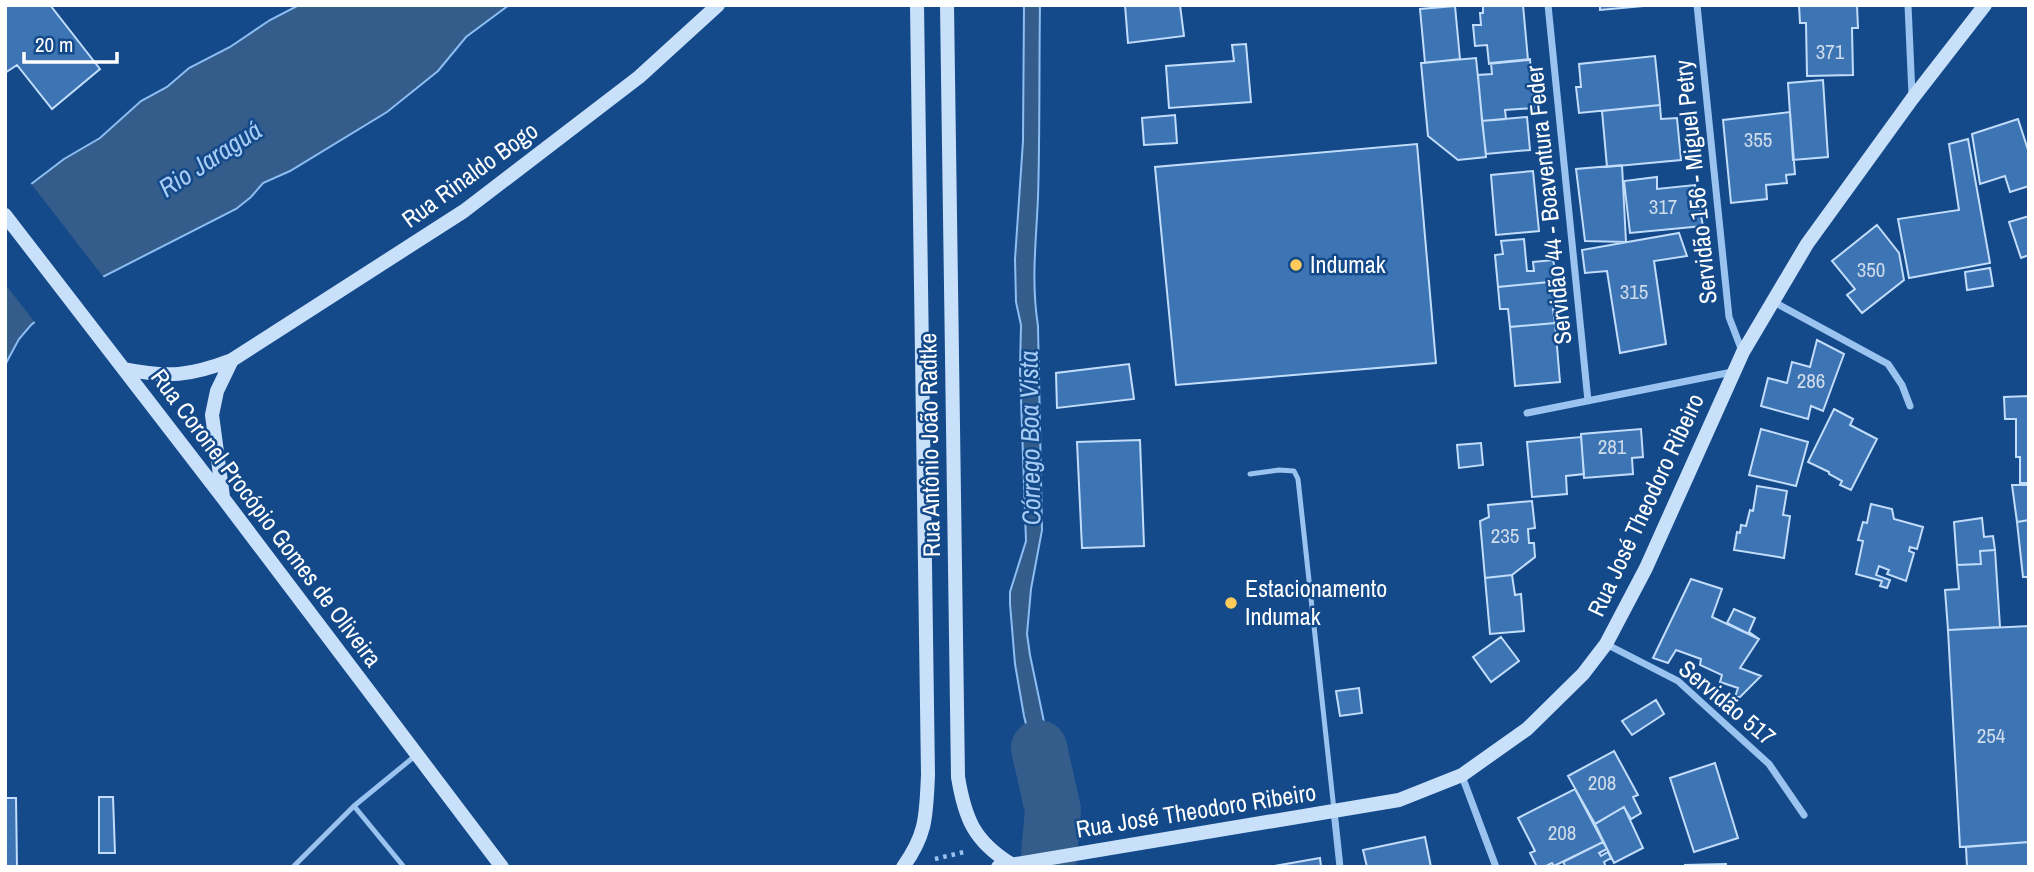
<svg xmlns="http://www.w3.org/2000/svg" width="2034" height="872" viewBox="0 0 2034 872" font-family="'Archivo Narrow',sans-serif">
  <rect width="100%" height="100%" fill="#144a8a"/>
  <path fill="#345d8c" stroke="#8dbef3" stroke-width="2" d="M299,5h210l-43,32 -28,34 -51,41 -97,59 -27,12 -12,14 -15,12 -163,83 -42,33 -12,14 -14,26v-161l59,-45 36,-21 41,-37 26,-14 22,-19 41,-21 40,-27z
    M1024,5h16c-1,64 0,129 -2,193 -2,45 -7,83 0,128l4,204 -11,59 -4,45 3,21 27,129 3,38 -18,2 -1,-40 -17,-68 -9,-52 -5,-60v-12l16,-51 -6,-170 1,-46 -5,-23 -1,-43 8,-118z"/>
  <path fill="#144a8a" d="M29,181l76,98 -30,16 -38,30 -32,-41v-85z"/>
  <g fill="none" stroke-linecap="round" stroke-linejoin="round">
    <path stroke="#345d8c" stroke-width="56" d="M1039,748l14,62 -5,57"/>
  </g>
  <path fill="#3d74b3" stroke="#c2ddfb" stroke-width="2" d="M5,5h45l50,64 -48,40 -35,-44 -12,8z
    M1125,5h55l4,31 -56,7z
    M1483,5h40l5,55 -39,4 -2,-19 -12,1 -2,-21h8l-1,-12h3z
    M1600,5h55l-55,5z
    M1799,5h58l1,23h-6l1,47 -46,1 -1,-53h-6z
    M1455,6l5,53 -35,4 -5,-54z
    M1246,44l5,58 -82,6 -3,-42 68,-5 -2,-16z
    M1655,56l5,49 -81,8 -3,-26h5l-2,-23z
    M1476,58l10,99 -28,3 -30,-24 -7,-73z
    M1530,59l4,49 -29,2 1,9 -24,2 -4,-46 14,-1 -1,-11z
    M1823,80l5,77 -35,3 -5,-77z
    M1660,105l1,14 16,-1 4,42 -74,7 -5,-56z
    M1790,112l5,62 -9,1 1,8 -21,2 1,14 -36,4 -8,-83z
    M1175,115l2,28 -33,2 -2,-27z
    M1527,117l3,33 -44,4 -4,-33z
    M2018,119l11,34v33l-19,6 -5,-16 -25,8 -8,-50z
    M1968,139l22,124 -81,15 -11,-59 61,-9 -10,-66z
    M1417,144l19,219 -260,22 -21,-218z
    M1622,165l4,77 -41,-1 -9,-72z
    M1533,171l6,60 -43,4 -5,-60z
    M1657,177v12l38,-4 8,41 -73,7 -6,-52z
    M2029,216v39l-8,3 -12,-36z
    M1877,225l22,28 5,27 -42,33 -15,-18 8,-6 -23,-28z
    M1679,233l8,23 -33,5 12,83 -46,9 -13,-82 -22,2 -3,-23z
    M1524,239l3,32h7l-1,-9 20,-2 5,21 -60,6 -3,-32 8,-1 -2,-13z
    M1990,268l3,18 -26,4 -2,-18z
    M1558,281l3,27 -8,1 2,14 -45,4 -2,-18h-8l-2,-22z
    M1555,323l5,59 -45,4 -5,-59z
    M1817,340l27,14 -21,57 -12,-5 -3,13 -47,-13 7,-28 19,5 5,-21 18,5z
    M1129,364l5,35 -77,9 -1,-35z
    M2029,396v87h-9v-26h-4v-38h-11l-1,-22z
    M1834,409l19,10 -3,6 27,14 -26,51 -11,-5 2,-4 -13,-7v-2l-21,-10z
    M1641,429l2,28 -11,1 1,16 -49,4 -3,-44z
    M1761,429l47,13 -12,44 -47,-11z
    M1581,437l3,37 -18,2 1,18 -35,3 -5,-55z
    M1140,440l4,106 -62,2 -5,-106z
    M1481,443l2,22 -24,3 -2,-23z
    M2012,485h17v35l-12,2z
    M1757,486l30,5 -4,24 7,1 -6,42 -50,-8 3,-18 3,1 1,-8 5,1 4,-16 3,1z
    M1532,501l3,27 -7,1 1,14h5l1,14 -23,18 -27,3 -5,-57 9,-4 -1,-12z
    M1871,504l21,5 2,10 29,8 -6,22 -7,-2 -1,4 5,2 -8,28 -19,-7 2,-4 -10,-4 -3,9 14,5 -3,8 -7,-2 2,-5 -26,-7 7,-33 -5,-1 5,-18 4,1z
    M1982,518l2,19 9,-1 2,14 -15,1 1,13 -24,1 -3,-43z
    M2029,520v57h-6l-6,-55z
    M1995,550l5,77 -52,3 -3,-40 14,-1 -2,-24 24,-1 -1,-13z
    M1512,575l3,20 6,-1 3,37 -34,3 -5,-56z
    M1691,579l31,10 -10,28 47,22 -19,29 21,8 -21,21h-5l3,-9 -18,-6 2,-7 -22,-10 1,-6 -25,-9 -8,13 -15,-5z
    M1734,609l21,9 -6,14 10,7 -32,-16z
    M2029,626v216l-69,5 -12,-217z
    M1501,637l18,24 -28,21 -18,-25z
    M1359,688l3,25 -22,3 -4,-25z
    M1656,700l8,14 -32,21 -10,-14z
    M1614,751l24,44 -5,2 8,16 -10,6 -7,-12 -29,17 -27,-48z
    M1715,763l23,75 -44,14 -24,-74z
    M1575,789l28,53 -49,24 -2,-3 -8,4h-7l-7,-14 5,-2 -17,-33z
    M99,797h14l2,56h-16z
    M5,798h11l1,69h-12z
    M1624,807l19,41 -29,15 -19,-39z
    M1425,837l6,30h-64l-4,-17z
    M1603,842l4,7 -8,4 2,3 7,-4 3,6 -7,4 2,5h-40l-3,-5z
    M2029,842v25h-62l-1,-20z
    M1320,858l1,9h-52z
    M1726,864v3h-41v-2z"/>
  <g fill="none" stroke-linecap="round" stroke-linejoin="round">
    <path stroke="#9bc3f0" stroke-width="4.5" stroke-dasharray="3.5 5" stroke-linecap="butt" d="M935,859l29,-7"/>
    <path stroke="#9bc3f0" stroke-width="5" d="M1250,474l29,-4 15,1 4,8 36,331
      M354,806l50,61
      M293,867l61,-61 61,-50"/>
    <path stroke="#9bc3f0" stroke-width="7" d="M1548,5l40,396
      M1697,5l32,312 13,34
      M1908,5l4,90
      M1772,301l116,63 14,21 8,21
      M1527,413l205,-41
      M1606,644l72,37 91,83 35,51
      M1462,776l34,91
      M1334,811l6,56"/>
    <path stroke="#c9e0fb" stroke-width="14" d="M947,5l11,772c7,42 16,64 53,87
      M5,215l218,283 279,369
      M124,369c44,9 66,7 108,-9l232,-149 175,-134 79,-72
      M223,497l-11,-82 5,-24 15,-31
      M903,867c24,-33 23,-52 25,-92l-11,-770
      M998,867l401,-67 63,-25 65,-46 56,-55 23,-30 40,-76 97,-216 64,-108 105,-145 73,-94"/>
  </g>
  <g fill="#ffcc5a" stroke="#144a8a" stroke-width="2.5">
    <circle cx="1296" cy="265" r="7"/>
    <circle cx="1231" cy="603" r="7"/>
  </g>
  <g text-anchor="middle" stroke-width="5" stroke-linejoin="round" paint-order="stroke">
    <g font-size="21" fill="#cedcec">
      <text x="1830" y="59">371</text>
      <text x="1758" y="147">355</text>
      <text x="1663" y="214">317</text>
      <text x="1871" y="277">350</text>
      <text x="1634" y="299">315</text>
      <text x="1811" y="388">286</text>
      <text x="1612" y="454">281</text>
      <text x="1505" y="543">235</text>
      <text x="1991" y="743">254</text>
      <text x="1602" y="790">208</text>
      <text x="1562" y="840">208</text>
    </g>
    <g font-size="24" fill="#fff" stroke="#144a8a">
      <text transform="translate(470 175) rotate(-36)" y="8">Rua Rinaldo Bogo</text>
      <text transform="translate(1696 182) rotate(-96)" y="8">Servidão 156 - Miguel Petry</text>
      <text transform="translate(1549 205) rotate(-96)" y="8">Servidão 44 - Boaventura Feder</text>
      <text transform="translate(930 445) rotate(-91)" y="8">Rua Antônio João Radtke</text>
      <text transform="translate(1646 505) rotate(-65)" y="8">Rua José Theodoro Ribeiro</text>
      <text transform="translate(266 518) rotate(53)" y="8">Rua Coronel Procópio Gomes de Oliveira</text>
      <text transform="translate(1727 703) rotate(40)" y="8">Servidão 517</text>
      <text transform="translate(1196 811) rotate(-9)" y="8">Rua José Theodoro Ribeiro</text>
    </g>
    <g font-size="24" fill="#fff" stroke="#144a8a" text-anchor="start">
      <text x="1310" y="273">Indumak</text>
      <text x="1245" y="597">Estacionamento<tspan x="1245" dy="28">Indumak</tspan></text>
    </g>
    <g font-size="26" font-style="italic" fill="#a7cdf7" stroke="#144a8a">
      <text transform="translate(210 159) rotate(-33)" y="9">Rio Jaraguá</text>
      <text transform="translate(1030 438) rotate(-91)" y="9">Córrego Boa Vista</text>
    </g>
  </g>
  <rect width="2034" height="872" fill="none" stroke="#ffffff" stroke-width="14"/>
  <path d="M24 52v10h93v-10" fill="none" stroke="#ffffff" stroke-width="3.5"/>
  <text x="35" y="52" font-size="21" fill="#ffffff" stroke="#144a8a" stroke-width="5" paint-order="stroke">20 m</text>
</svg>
